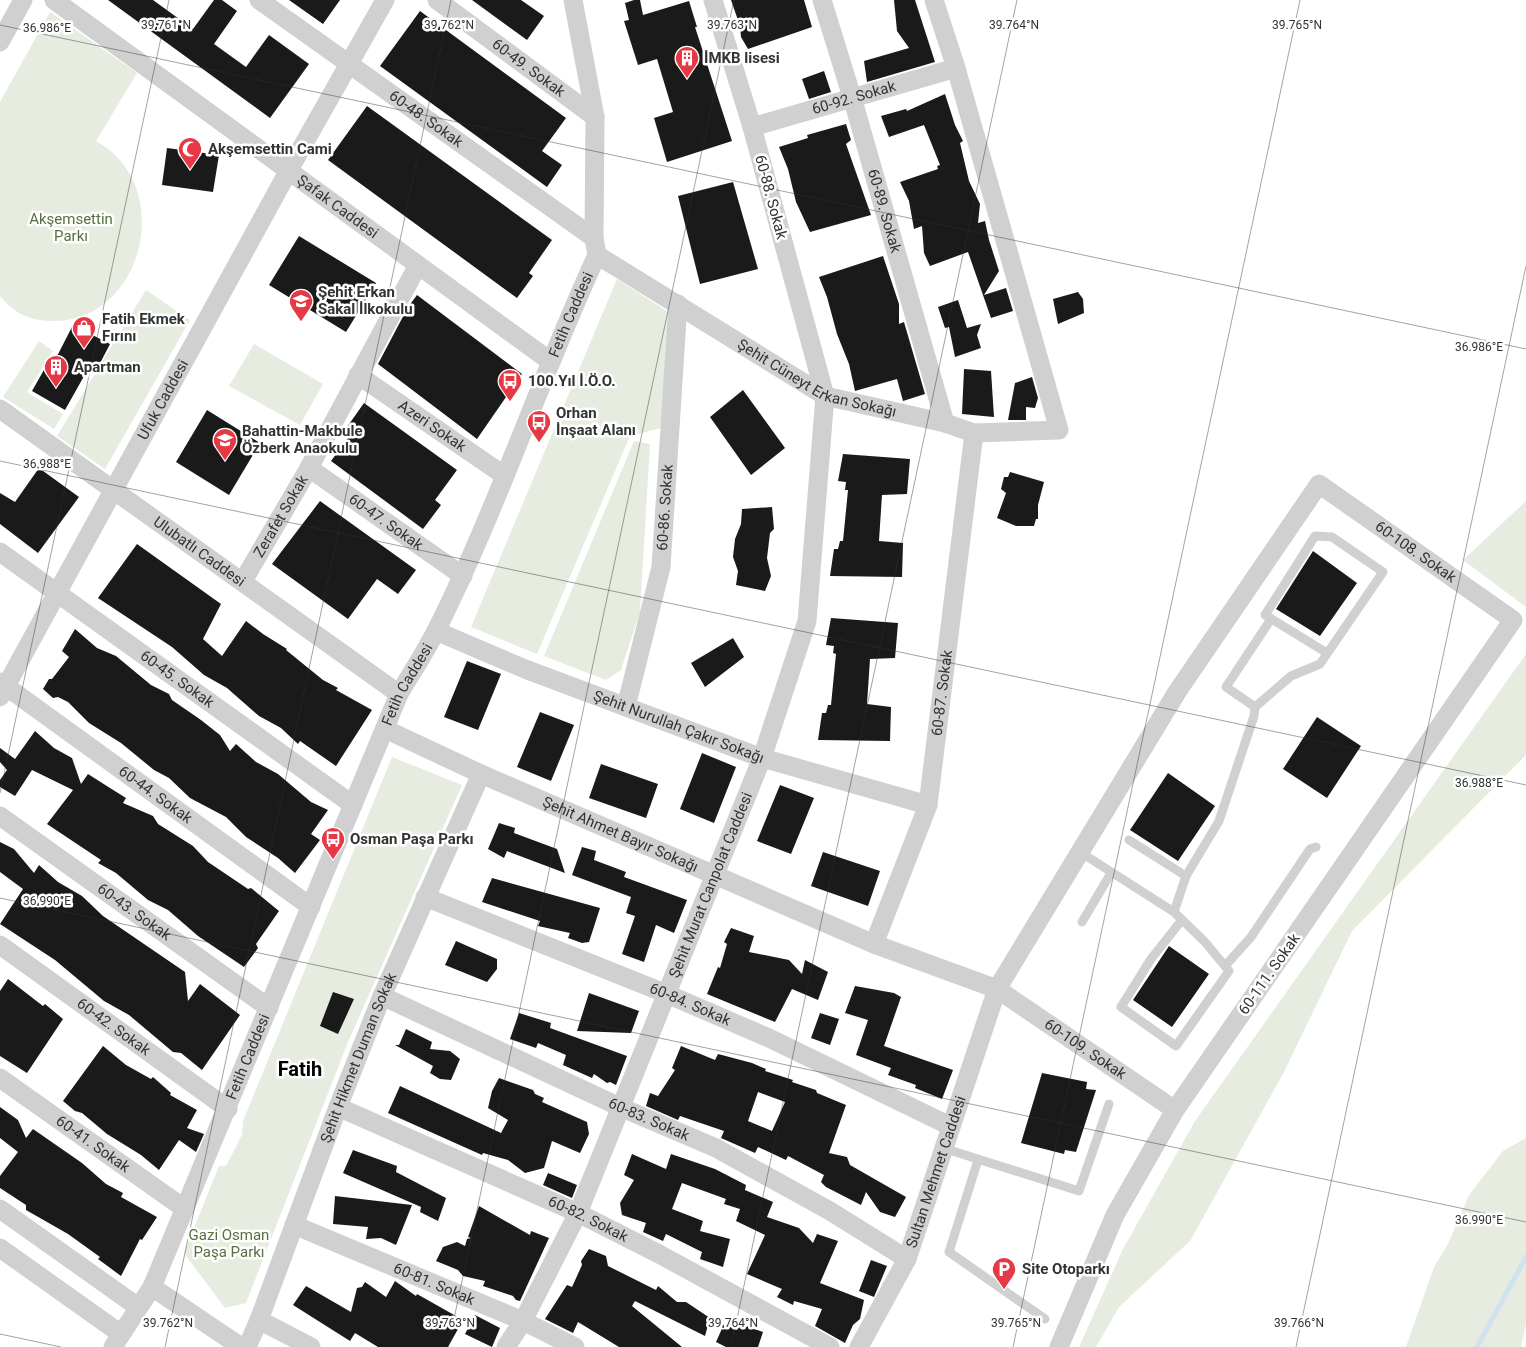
<svg xmlns="http://www.w3.org/2000/svg" width="1526" height="1347" viewBox="0 0 1526 1347" font-family="Roboto,sans-serif">
  <rect width="100%" height="100%" fill="#fff"/>
  <path fill="#e6ecdf" d="M50,12l87,61 -41,68c81,44 48,184 -47,180 -21,-1 -36,-9 -49,-25v-194z
    M617,279l56,36 -12,113 -31,8 -93,218 -66,-27z
    M146,290l44,30 -85,149 -48,-33z
    M39,341l14,10 -26,41 36,22 -9,15 -51,-32z
    M254,344l69,40 -23,41 -71,-39z
    M634,441l16,3 -10,168 -19,58 -15,10 -62,-24z
    M1526,501v106l-63,-47z
    M1526,654v101l-174,176 -69,143 -93,167 -71,66 -23,40h-17l44,-98 72,-128z
    M392,757l70,28 -114,257 -102,261 -21,5 -41,-55 35,-87h7l16,-31 1,-14z
    M1526,1138v186l-5,23h-115l28,-80 14,-23 21,-49 34,-44z"/>
  <g fill="none" stroke-linecap="round" stroke-linejoin="round">
    <path stroke="#cfe2ee" stroke-width="5" d="M1477,1347l49,-90"/>
  </g>
  <path fill="#1a1a1a" fill-rule="evenodd" d="M108,0h45l40,29 21,-29h8l15,11 -23,33 32,23 23,-32 40,29 -39,54z
    M289,0h51l-17,24z
    M472,0h49l23,16 -17,24z
    M634,0h6l3,15 46,-14 8,26h-2l37,114 -65,21 -13,-44 19,-6 -16,-53 -19,6 -14,-44 5,-1 -4,-17z
    M731,0h73l8,27 -64,22 -7,-12 -1,-11z
    M894,0h21l20,62 -68,20 -3,-21 45,-13 -12,-17z
    M420,11l146,107 -24,33 20,14 -15,22 -167,-121z
    M824,71l7,21 -22,7 -7,-20z
    M945,94l10,31 8,16 -3,2 9,38 11,23 -2,19 7,-2 4,19 10,31 -15,24 22,-7 7,23 -22,7 -23,-66 -38,14 -6,-13 -2,-27 -8,3 -5,-28 -9,-19 38,-13 -1,-3 3,-1 -16,-40 -35,12 -8,-21 25,-7 1,2z
    M367,106l185,134 -23,33 4,3 -16,22 -189,-138z
    M846,124l5,16 -5,4 25,71 -61,17 -14,-30 -8,-33 -9,-22 29,-9 -1,-3z
    M167,148l52,7 -6,37 -51,-7z
    M733,182l25,87 -58,15 -22,-88z
    M299,236l77,47 -30,49 -77,-47z
    M883,256l16,48v20l5,-2 21,72 -22,7 -6,-22 -42,12 -6,-27 -12,-30 -10,-37 -8,-20z
    M1078,292l5,7 1,14 -26,11 -5,-25z
    M417,295l105,79 -45,65 -99,-75 30,-57z
    M958,300l9,28 14,-4 -4,11 4,13 -26,9 -6,-30 -4,1 -7,-21z
    M73,325l37,19 -15,29 -7,-4 -23,41 -33,-19 17,-30 4,3z
    M964,369l27,2 3,46 -32,-3z
    M1032,377l6,21 -3,10 -9,-1v13h-18l7,-37z
    M743,390l42,58 -34,27 -41,-58z
    M364,403l93,67 -22,30 6,5 -18,24 -92,-68 22,-30 -6,-4z
    M207,410l53,33 -31,52 -53,-33z
    M843,454l67,5 -3,35 -25,1 -3,46 24,2 -1,34 -72,-1 4,-27h4l2,-8h3l5,-51h-3l1,-8 -8,-1z
    M39,468l40,29 -41,56 -38,-29v-31l15,9z
    M1010,472l34,10 -6,23v14h-2l-2,7h-18l-19,-8 9,-25 -5,-4 3,-12h4z
    M320,501l96,69 -18,24 -21,-15 -29,40 -76,-55z
    M772,507l2,22 -4,4 -3,25 4,18 -6,15 -29,-6 2,-14 -5,-14 2,-18 6,-15 1,-15z
    M137,544l84,60 -18,35 19,17 24,-35 17,13 24,15 -1,1 37,30 15,8 -2,2 36,20 -36,56 -36,-25 -2,3 -17,-16 -22,-12 -32,-28 -23,-13 -32,-28 -74,-49z
    M1313,551l44,32 -37,53 -44,-27z
    M831,618l67,5 -3,35 -25,1 -3,45 24,3 -1,34 -72,-1 4,-27h4l2,-8h3l5,-51 -3,-1 1,-7 -8,-1z
    M75,629l22,19 19,8 35,29 18,9 3,6 29,20 19,15 10,16 6,-7 20,18 22,12 33,28 17,8 -17,24 9,6 -25,33 -17,-15 -32,-21 -20,-20 -36,-19 -21,-20 -15,-8 -33,-27 -32,-20 -21,-21 -10,-5 -5,1 -10,-9 6,-10h3l17,-22 -7,-6z
    M733,638l11,19 -39,30 -14,-24z
    M467,661l34,13 -23,56 -34,-13z
    M540,712l34,13 -23,56 -34,-14z
    M1317,717l44,29 -34,52 -44,-29z
    M35,731l19,17 18,10 9,26 7,-10 22,14 16,10 -3,5 30,13 5,8 35,22 15,16 40,27 3,-1 28,23 -23,33 2,4 -14,19 -46,-31 -30,-26 -20,-10 -32,-27 -18,-10 3,-3 -54,-36 26,-34 -41,-20 -17,26 -15,-9v-7l7,-10 -7,-8v-14l15,11z
    M702,753l34,14 -22,56 -34,-14z
    M601,764l57,20 -12,34 -57,-20z
    M1168,773l47,33 -37,55 -48,-31z
    M780,785l34,13 -23,56 -34,-13z
    M499,823l16,5 -1,5 43,16 8,24 -58,-22 -3,7 -16,-9z
    M0,842l14,7 20,24 5,-8 19,17 24,14 21,20 82,56 3,29 12,-17 40,31 -38,55 -21,-17 -8,-1 -44,-37 -25,-14 -49,-41 -55,-36 23,-35 -23,-17z
    M582,847l14,4 -2,9 32,12 -2,5 63,23 -13,33 -18,-8 -12,37 -22,-8 13,-38 -9,-3 5,-16 -59,-22z
    M823,852l57,19 -12,35 -57,-20z
    M492,878l108,30 -11,34 -7,1 -14,-5 2,-5 -32,-7 2,-5 -58,-19z
    M731,928l23,8 -5,16 40,8 13,14 3,-14 23,12 -10,28 -26,-11 -17,33 -68,-28 11,-27 2,1 7,-24 -3,-2z
    M456,941l41,18v10l-10,13 -42,-17z
    M1169,946l40,28 -37,53 -39,-27z
    M8,979l35,27 2,-2 18,15 -36,54 -27,-17v-65z
    M855,986l39,7 7,4 -17,49 69,24 -11,29 -27,-11 1,-3 -28,-10 3,-7 -35,-13 12,-35 -23,-7z
    M333,992l21,7 -16,35 -18,-8z
    M589,993l50,18 -8,22 -54,-2z
    M519,1013l32,10 -1,5 77,28 -11,29 -6,-3 -3,1 -13,-9 -2,4 -29,-13 3,-10 -28,-12 -2,5 -26,-9z
    M820,1013l19,6 -9,26 -19,-7z
    M406,1029l26,13 -2,7 20,2 10,8 -9,21 -11,-1 -10,-6 3,-7 -38,-21h4z
    M103,1046l23,19 25,14 2,-2 18,16 -1,2 27,15 -10,18 17,6 -8,18 -17,-12 -20,30 -18,-15 -34,-21 -25,-21 -7,-2 -12,-10z
    M681,1046l34,14 3,-6 34,9 14,6 -1,2 28,9 -1,2 24,8 1,3 29,12 -17,48 18,4 3,8 56,32 -11,20 -15,-5 -14,-20 -5,13 -35,-18 -5,-5 3,-7 -36,-19 -2,4 -28,-13 -3,6 -34,-15 3,-7 -44,-15 -2,4 -32,-14 4,-13 8,3 17,-26 -3,-2zM758,1092l27,10 -13,29 -24,-10z
    M1042,1073l45,9 -1,7 10,1 -20,62 -11,-2 -1,4 -43,-11z
    M499,1078l34,12 2,4 9,4 -2,4 45,20 2,12 -9,19 -28,-12 -8,27 -19,5 -17,-13 -25,-7 -1,2 -94,-42 12,-27 101,47 7,-13 -20,-12 4,-17z
    M0,1107l18,13 8,18 7,-9 49,34 24,21 17,9 -2,4 36,20 -15,23 -2,-1 -19,37 -23,-17 2,-2 -32,-23 -42,-24v-5l-26,-17v-12l18,-24 -18,-14z
    M353,1150l44,16 -1,6 50,26 -8,23 -18,-9 1,-5 -78,-34z
    M632,1154l34,15 5,-15 44,15 31,16 -1,5 28,12 -6,15 32,11 14,15 4,-9 21,7 -18,42 44,17 -4,19 -7,6 -8,18 -30,-17 7,-17 -28,-8 -1,4 -16,-8 5,-8 -35,-15 18,-39 -29,-14 4,-12 -16,-5 2,-5 -44,-16 -10,26 31,12 -3,10 30,8 -7,28 -23,-8 2,-7 -36,-18 -3,7 -20,-9 3,-9 -24,-8 -2,-12 14,-23 -10,-5z
    M548,1173l29,12 -5,13 -29,-13z
    M335,1196l77,9 -16,40 -15,-7 -15,1 2,-12 -35,-3z
    M479,1206l51,29 1,-4 18,7 -29,63 -4,-1 -3,-4 -30,-10 2,-5 -22,-5 -5,-6 -22,-9 7,-14 14,-5 8,4 2,-7 4,-1 -3,-1z
    M589,1249l17,7 2,10 48,24 2,-4 19,16h9l24,16 -5,18 -70,-35 -3,5 50,41h-63l-41,-25 -5,11 -28,-14 22,-34 5,2 10,-22 -1,-4z
    M871,1260l16,6 -13,31 -15,-6z
    M395,1281l21,15 1,-2 46,26 -15,27h-70l-23,-14 -5,8 -57,-36 13,-19 45,26 6,-24 5,-1 3,-5 21,15z
    M475,1315l25,13 -8,19 -27,-13z
    M724,1324l13,6 3,-6 23,8 -5,15h-32l-10,-5z"/>
  <g fill="none" stroke-linecap="round" stroke-linejoin="round">
    <path stroke="#d0d0d0" stroke-width="9" d="M1255,707l-29,-20 45,-68
      M1129,840l57,36
      M1080,852l94,60 12,-36 33,-55 35,-105 1,-9 36,-31 29,-12 63,-92 -51,-35 -17,-1 -50,79 62,38
      M1174,912l31,30 24,29 -53,75 -55,-39 30,-48 30,-38
      M1082,922l29,-49
      M1225,966l26,-29 59,-88 6,-2
      M943,1148l136,43 30,-87
      M978,1160l-29,92 96,67"/>
    <g stroke="#d0d0d0" stroke-width="19">
      <path id="s1" d="M54,0l496,361"/>
      <path id="s2" d="M259,0l335,238"/>
      <path id="s3" d="M437,0l158,117"/>
      <path id="s4" d="M822,0l30,97 93,326"/>
      <path d="M0,42l23,-42"/>
      <path id="s5" d="M752,127l204,-59"/>
      <path id="s6" d="M597,255l228,141 120,27 29,10 85,-3 -103,-362 -22,-68"/>
      <path id="s7" d="M358,375l147,101"/>
      <path id="s8" d="M0,409l399,285"/>
      <path id="s9" d="M309,468l154,108"/>
      <path id="s10" d="M0,552l353,253"/>
      <path id="s11" d="M243,581l66,-113 109,-203"/>
      <path id="s12" d="M436,631l89,38 237,89 166,47"/>
      <path id="s13" d="M0,682l311,225"/>
      <path id="s14" d="M0,697l289,-527 96,-170"/>
      <path id="s15" d="M626,707l35,-140 17,-263"/>
      <path id="s16" d="M385,729l96,45 393,170 123,45 178,121"/>
      <path id="s17" d="M0,816l269,192"/>
      <path id="s18" d="M425,897l242,97 102,44 181,88"/>
      <path id="s19" d="M874,944l54,-139 46,-372"/>
      <path id="s20" d="M0,945l228,164"/>
      <path id="s21" d="M382,996l238,111 96,41 114,63 77,48"/>
      <path id="s22" d="M0,1078l185,131"/>
      <path id="s23" d="M338,1107l240,106 81,41 171,93"/>
      <path d="M0,1209l138,98"/>
      <path id="s24" d="M294,1225l229,96 52,26"/>
      <path d="M0,1248l121,86"/>
      <path d="M152,1287l89,60"/>
      <path d="M259,1320l52,27"/>
      <path id="s25" d="M113,1347l39,-60 247,-593c13,-22 27,-43 38,-65 61,-122 103,-251 160,-374l-3,-17 1,-121 -22,-117"/>
      <path id="s26" d="M247,1347l12,-27 79,-213 44,-111 99,-222"/>
      <path id="s27" d="M506,1347l17,-26 55,-108 184,-455 45,-137 18,-225 -73,-269 -39,-127"/>
      <path id="s28" d="M859,1347l48,-88 90,-270 180,-297 142,-208 194,136 -338,490 -60,105 -56,132"/>
    </g>
  </g>
  <path fill="none" stroke="#333" stroke-width="1" stroke-opacity="0.45" d="M0,25l1526,324M0,461l1526,324M0,793l169,-793M0,898l1526,324M0,1334l61,13M165,1347l286,-1347M448,1347l286,-1347M731,1347l286,-1347M1013,1347l287,-1347M1296,1347l230,-1081"/>
  <defs>
    <g id="building-pin" transform="scale(1.25)"><path d="M0 17L-7.5 6A9.5 9.5 0 1 1 7.5 6Z" fill="#e63946" stroke="#fff"/><path d="M-4-6H4V6H1V3H-1V6H-4ZM-2.5-4.3h1.7v1.8h-1.7ZM.8-4.3h1.7v1.8H.8ZM-2.5-1h1.7V.8h-1.7ZM.8-1h1.7V.8H.8Z" fill="#fff"/></g>
    <g id="mosque-pin" transform="scale(1.25)"><path d="M0 17L-7.5 6A9.5 9.5 0 1 1 7.5 6Z" fill="#e63946" stroke="#fff"/><path d="M3.5-4.9A6 6 0 1 0 3.5 4.9A5 5 0 1 1 3.5-4.9Z" fill="#fff"/></g>
    <g id="school-pin" transform="scale(1.25)"><path d="M0 17L-7.5 6A9.5 9.5 0 1 1 7.5 6Z" fill="#e63946" stroke="#fff"/><path d="M0-5L7-2L0 1L-7-2ZM-4 1L0 2.5L4 1V4Q0 6-4 4Z" fill="#fff"/></g>
    <g id="shop-pin" transform="scale(1.25)"><path d="M0 17L-7.5 6A9.5 9.5 0 1 1 7.5 6Z" fill="#e63946" stroke="#fff"/><path d="M-5-2.5h2.3a2.7 3.5 0 0 1 5.4 0H5L5.5 6h-11ZM-1.5-2.5h3a1.5 2.3 0 0 0-3 0Z" fill="#fff"/></g>
    <g id="bus-pin" transform="scale(1.25)"><path d="M0 17L-7.5 6A9.5 9.5 0 1 1 7.5 6Z" fill="#e63946" stroke="#fff"/><path d="M-5-6H5V4H4V6H2V4H-2V6H-4V4H-5ZM-3.5-4V0h7V-4ZM-3.5 1.2v1.5H-2V1.2ZM2 1.2v1.5H3.5V1.2Z" fill="#fff"/></g>
    <g id="parking-pin" transform="scale(1.25)"><path d="M0 17L-7.5 6A9.5 9.5 0 1 1 7.5 6Z" fill="#e63946" stroke="#fff"/><path d="M-3.5-5.5H1a3.5 3.5 0 0 1 0 7H-1V5.5H-3.5ZM-1-3.4V-.6H.8a1.4 1.4 0 0 0 0-2.8Z" fill="#fff"/></g>
  </defs>
  <g fill-rule="evenodd">
    <use href="#building-pin" x="687" y="58"/>
    <use href="#mosque-pin" x="190" y="149"/>
    <use href="#school-pin" x="301" y="301"/>
    <use href="#shop-pin" x="84" y="328"/>
    <use href="#building-pin" x="56" y="367"/>
    <use href="#bus-pin" x="510" y="381"/>
    <use href="#bus-pin" x="539" y="422"/>
    <use href="#school-pin" x="225" y="440"/>
    <use href="#bus-pin" x="333" y="839"/>
    <use href="#parking-pin" x="1004" y="1269"/>
  </g>
  <g text-anchor="middle" stroke-width="5" stroke-linejoin="round" paint-order="stroke">
    <g font-size="15" font-weight="bold" fill="#333" stroke="#fff" text-anchor="start">
      <text x="704" y="63">İMKB lisesi</text>
      <text x="208" y="154">Akşemsettin Cami</text>
      <text x="318" y="297">Şehit Erkan<tspan x="318" dy="17">Sakal İlkokulu</tspan></text>
      <text x="102" y="324">Fatih Ekmek<tspan x="102" dy="17">Fırını</tspan></text>
      <text x="74" y="372">Apartman</text>
      <text x="528" y="386">100.Yıl İ.Ö.O.</text>
      <text x="556" y="418">Orhan<tspan x="556" dy="17">İnşaat Alanı</tspan></text>
      <text x="242" y="436">Bahattin-Makbule<tspan x="242" dy="17">Özberk Anaokulu</tspan></text>
      <text x="350" y="844">Osman Paşa Parkı</text>
      <text x="1022" y="1274">Site Otoparkı</text>
    </g>
    <g font-size="15" fill="#333" stroke="#fff">
      <text dy="5" stroke="none"><textPath href="#s3" startOffset="114">60-49. Sokak</textPath></text>
      <text dy="5" stroke="none"><textPath href="#s5" startOffset="106">60-92. Sokak</textPath></text>
      <text dy="5" stroke="none"><textPath href="#s2" startOffset="205">60-48. Sokak</textPath></text>
      <text transform="translate(771 197) rotate(75)" y="5">60-88. Sokak</text>
      <text dy="5" stroke="none"><textPath href="#s1" startOffset="351">Şafak Caddesi</textPath></text>
      <text dy="5" stroke="none"><textPath href="#s4" startOffset="220">60-89. Sokak</textPath></text>
      <text dy="5" stroke="none"><textPath href="#s25" startOffset="1131">Fetih Caddesi</textPath></text>
      <text dy="5" stroke="none"><textPath href="#s6" startOffset="254">Şehit Cüneyt Erkan Sokağı</textPath></text>
      <text dy="5" stroke="none"><textPath href="#s14" startOffset="339">Ufuk Caddesi</textPath></text>
      <text dy="5" stroke="none"><textPath href="#s7" startOffset="90">Azeri Sokak</textPath></text>
      <text dy="5" stroke="none"><textPath href="#s15" startOffset="204">60-86. Sokak</textPath></text>
      <text dy="5" stroke="none"><textPath href="#s11" startOffset="75">Zerafet Sokak</textPath></text>
      <text dy="5" stroke="none"><textPath href="#s9" startOffset="94">60-47. Sokak</textPath></text>
      <text dy="5" stroke="none"><textPath href="#s8" startOffset="245">Ulubatlı Caddesi</textPath></text>
      <text dy="5" stroke="none"><textPath href="#s28" startOffset="1102">60-108. Sokak</textPath></text>
      <text dy="5" stroke="none"><textPath href="#s10" startOffset="218">60-45. Sokak</textPath></text>
      <text dy="5" stroke="none"><textPath href="#s25" startOffset="726">Fetih Caddesi</textPath></text>
      <text dy="5" stroke="none"><textPath href="#s19" startOffset="262">60-87. Sokak</textPath></text>
      <text dy="5" stroke="none"><textPath href="#s12" startOffset="261">Şehit Nurullah Çakır Sokağı</textPath></text>
      <text dy="5" stroke="none"><textPath href="#s13" startOffset="192">60-44. Sokak</textPath></text>
      <text dy="5" stroke="none"><textPath href="#s16" startOffset="258">Şehit Ahmet Bayır Sokağı</textPath></text>
      <text dy="5" stroke="none"><textPath href="#s27" startOffset="506">Şehit Murat Canpolat Caddesi</textPath></text>
      <text dy="5" stroke="none"><textPath href="#s17" startOffset="165">60-43. Sokak</textPath></text>
      <text transform="translate(1269 974) rotate(-55)" y="5">60-111. Sokak</text>
      <text dy="5" stroke="none"><textPath href="#s18" startOffset="286">60-84. Sokak</textPath></text>
      <text dy="5" stroke="none"><textPath href="#s20" startOffset="140">60-42. Sokak</textPath></text>
      <text dy="5" stroke="none"><textPath href="#s16" startOffset="772">60-109. Sokak</textPath></text>
      <text dy="5" stroke="none"><textPath href="#s25" startOffset="321">Fetih Caddesi</textPath></text>
      <text dy="5" stroke="none"><textPath href="#s26" startOffset="310">Şehit Hikmet Duman Sokak</textPath></text>
      <text dy="5" stroke="none"><textPath href="#s21" startOffset="294">60-83. Sokak</textPath></text>
      <text dy="5" stroke="none"><textPath href="#s22" startOffset="114">60-41. Sokak</textPath></text>
      <text dy="5" stroke="none"><textPath href="#s28" startOffset="192">Sultan Mehmet Caddesi</textPath></text>
      <text dy="5" stroke="none"><textPath href="#s23" startOffset="274">60-82. Sokak</textPath></text>
      <text dy="5" stroke="none"><textPath href="#s24" startOffset="152">60-81. Sokak</textPath></text>
    </g>
    <g font-size="15" fill="#56703f" stroke="#fff">
      <text x="71" y="224">Akşemsettin<tspan x="71" dy="17">Parkı</tspan></text>
      <text x="229" y="1240">Gazi Osman<tspan x="229" dy="17">Paşa Parkı</tspan></text>
    </g>
    <g font-size="20" font-weight="bold" fill="#000" stroke="#fff">
      <text x="300" y="1076">Fatih</text>
    </g>
  </g>
  <g font-size="12" text-anchor="middle" fill="#333" stroke="#fff" stroke-width="5" stroke-linejoin="round" paint-order="stroke">
    <text x="166" y="29">39.761°N</text>
    <text x="449" y="29">39.762°N</text>
    <text x="732" y="29">39.763°N</text>
    <text x="1014" y="29">39.764°N</text>
    <text x="1297" y="29">39.765°N</text>
    <text x="47" y="32">36.986°E</text>
    <text x="1479" y="351">36.986°E</text>
    <text x="47" y="468">36.988°E</text>
    <text x="1479" y="787">36.988°E</text>
    <text x="47" y="905">36.990°E</text>
    <text x="1479" y="1224">36.990°E</text>
    <text x="168" y="1327">39.762°N</text>
    <text x="450" y="1327">39.763°N</text>
    <text x="733" y="1327">39.764°N</text>
    <text x="1016" y="1327">39.765°N</text>
    <text x="1299" y="1327">39.766°N</text>
  </g>
</svg>
